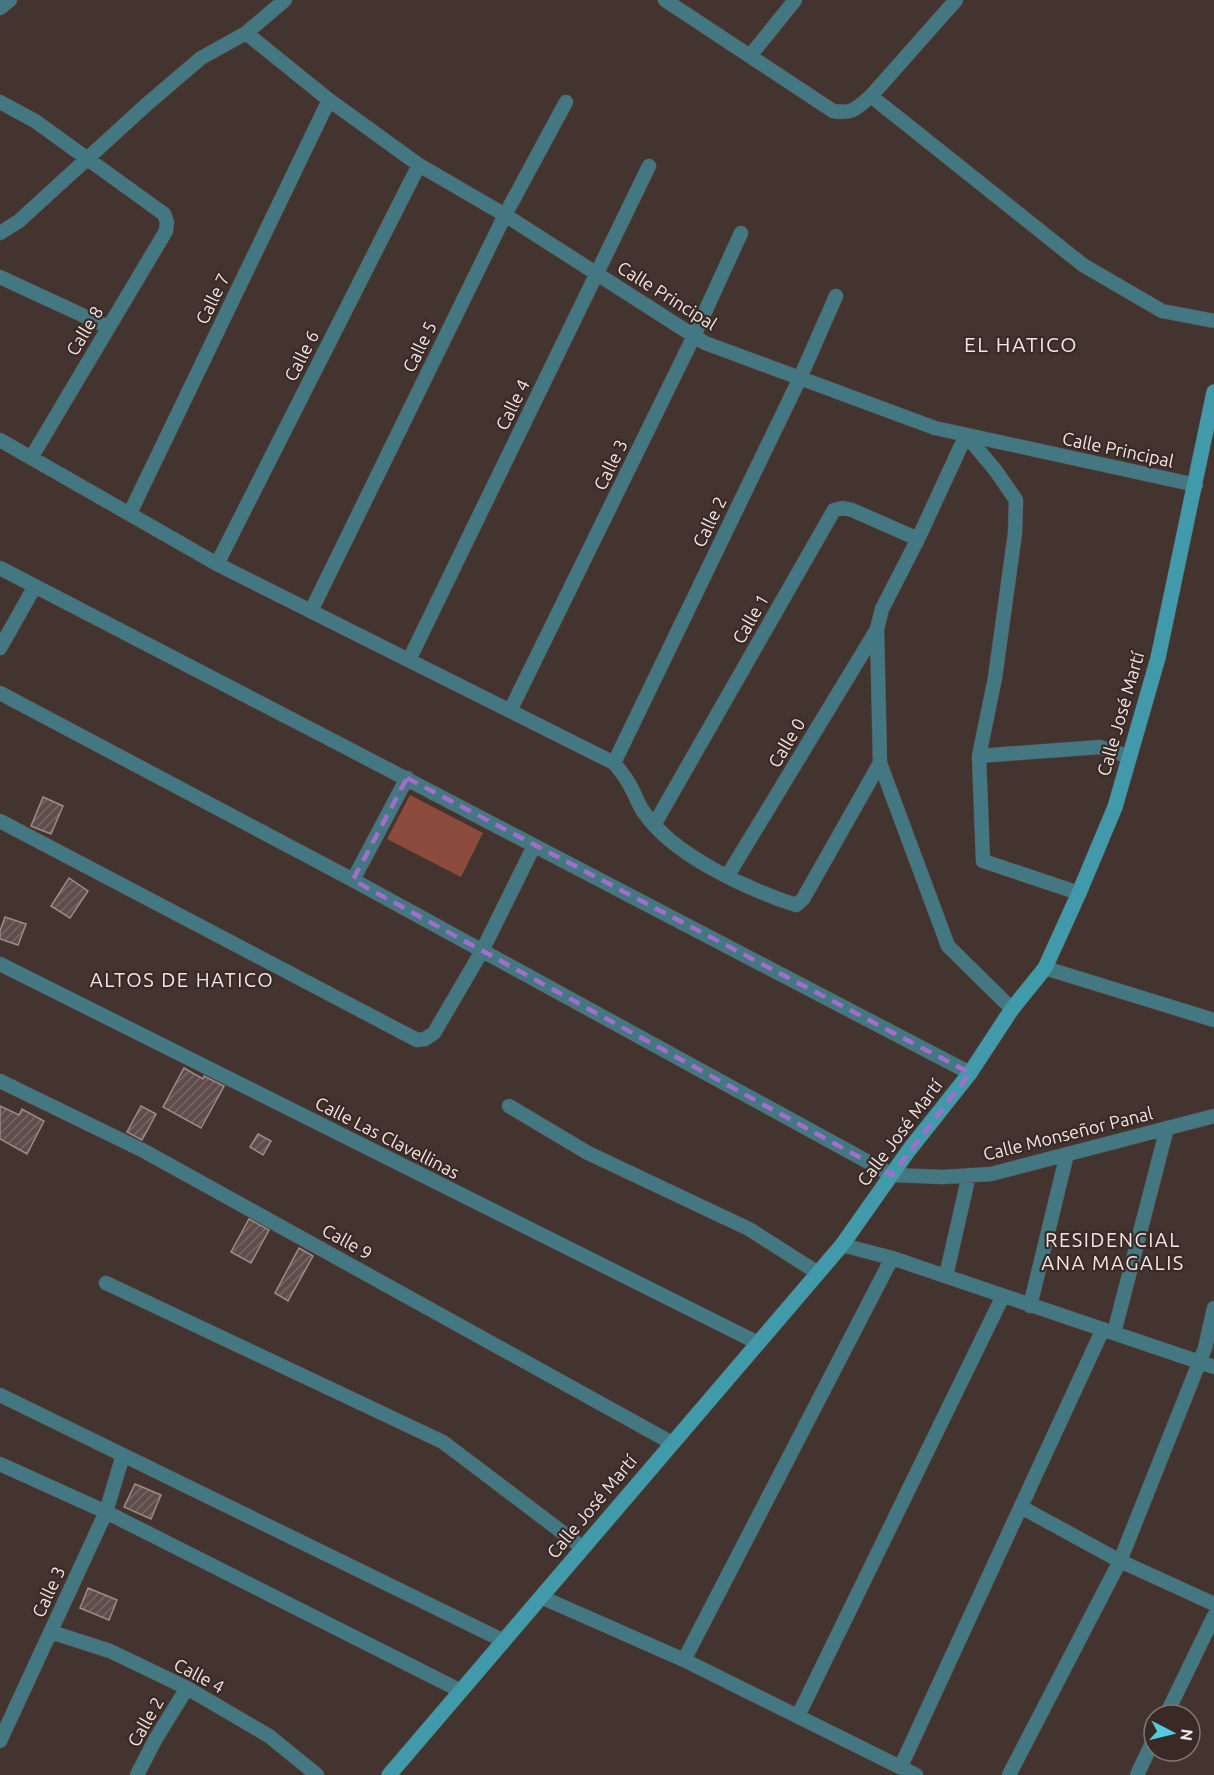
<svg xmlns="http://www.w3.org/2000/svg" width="1214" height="1775" viewBox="0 0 1214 1775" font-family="Ubuntu,sans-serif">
  <defs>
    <pattern id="building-hatch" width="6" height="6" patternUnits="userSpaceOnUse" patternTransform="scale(1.5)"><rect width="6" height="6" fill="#5e4d4a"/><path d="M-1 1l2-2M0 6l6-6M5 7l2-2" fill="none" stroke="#766764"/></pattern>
  </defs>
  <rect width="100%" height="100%" fill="#433430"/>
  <path fill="#8d4b3d" d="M410,795l73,38 -22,44 -74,-38z"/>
  <path fill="url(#building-hatch)" stroke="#9e8b86" stroke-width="1.5" d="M43,797l20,9 -12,28 -20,-8z
    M69,878l19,13 -18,27 -19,-12z
    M5,917l21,7 -8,21 -18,-6v-8z
    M184,1068l19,11 1,-3 20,10 -23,42 -38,-21z
    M0,1106l19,9 3,-6 22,12 -17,33 -27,-15z
    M141,1106l15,8 -14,26 -15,-8z
    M258,1134l13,7 -8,14 -13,-8z
    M249,1219l20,11 -18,33 -20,-11z
    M299,1248l14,8 -25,45 -13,-8z
    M135,1484l26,11 -10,24 -27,-12z
    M88,1588l29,12 -8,20 -29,-12z"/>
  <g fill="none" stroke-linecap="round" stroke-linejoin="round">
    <g stroke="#5f504d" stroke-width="15">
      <path id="street" d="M665,0l168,111c20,3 23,-2 38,-15l212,169 79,46 52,10
        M0,8l10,-8
        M246,33l83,67 90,65 86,50 200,128 230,85 261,57
        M750,56l45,-56
        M871,96l85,-96
        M0,102l35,19 129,93 3,8 -1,9 -135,227
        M0,233l19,-12 127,-116 55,-47 45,-25 39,-33
        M0,277l108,50
        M0,440l217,124 397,199c5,6 10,12 14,19 6,9 9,20 15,29 29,44 104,78 153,94l7,-6 77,-136
        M130,513l199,-413
        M217,564l202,-399
        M0,568c324,167 647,337 970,505
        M311,611l194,-396 61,-113
        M0,648l35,-62
        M409,660l240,-494
        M0,693l353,187 539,295 51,2 48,-3 223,-58
        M510,711l184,-375 47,-103
        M979,756l16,-78 20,-145 1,-33 -20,-29 -30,-36 -48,104 -36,70 -5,20 3,134 68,183 64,63
        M614,763l186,-385 36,-82
        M0,821l417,219 8,-1 9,-6 48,-82 52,-105
        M654,825l180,-315 9,-2 9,2 66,29
        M728,875l148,-244
        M353,880l54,-102
        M1079,893l-96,-32 -4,-105 121,-9 30,10
        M0,964l758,379
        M1045,968l169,52
        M0,1081l144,70 528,292
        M509,1106l79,47 161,76 69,44
        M842,1245l50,13 322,109
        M946,1276l23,-101
        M106,1283l337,159 140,106
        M1030,1306l37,-152
        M1114,1333l53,-205
        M0,1395l504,246
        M0,1464l106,48 355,179
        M1021,1507l99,54 94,43
        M541,1597l143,63 232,115
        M51,1632l59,19 77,37 82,48 48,39
        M684,1660l208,-402
        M1166,1715l48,-99
        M798,1716l205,-420
        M0,1741l106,-229 17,-57
        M901,1766l202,-437
        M137,1775l18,-35 32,-52
        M1009,1775l111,-214 85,-213 9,-40
        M1137,1775l17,-36"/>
    </g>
    <g stroke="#5f504d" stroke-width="16">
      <path id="secondary" d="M389,1775l453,-530 67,-95 61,-77 42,-64 33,-41 34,-75 36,-86 43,-149 56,-266"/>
    </g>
    <use href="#street" stroke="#437781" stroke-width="14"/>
    <use href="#secondary" stroke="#419aaa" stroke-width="15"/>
  </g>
  <path fill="none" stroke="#a46dcc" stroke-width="4.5" stroke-dasharray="12 8" stroke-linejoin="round" d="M407,778l563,295 -78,102 -539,-295z"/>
  <g text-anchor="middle" stroke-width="4.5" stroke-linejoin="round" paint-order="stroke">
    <g font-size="18" fill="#f1e6e4" stroke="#392a26">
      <text transform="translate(667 296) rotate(32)" y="6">Calle Principal</text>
      <text transform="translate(213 299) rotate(-64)" y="6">Calle 7</text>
      <text transform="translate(85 331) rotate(-59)" y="6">Calle 8</text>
      <text transform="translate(420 347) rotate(-64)" y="6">Calle 5</text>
      <text transform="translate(302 356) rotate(-63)" y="6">Calle 6</text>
      <text transform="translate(513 405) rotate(-64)" y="6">Calle 4</text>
      <text transform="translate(1118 450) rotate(12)" y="6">Calle Principal</text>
      <text transform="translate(611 465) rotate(-64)" y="6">Calle 3</text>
      <text transform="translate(710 522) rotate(-64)" y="6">Calle 2</text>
      <text transform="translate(751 619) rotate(-60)" y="6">Calle 1</text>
      <text transform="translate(1121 714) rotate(-74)" y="6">Calle José Martí</text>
      <text transform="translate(787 743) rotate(-59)" y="6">Calle 0</text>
      <text transform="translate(900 1133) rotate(-53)" y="6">Calle José Martí</text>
      <text transform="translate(1068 1134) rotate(-14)" y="6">Calle Monseñor Panal</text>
      <text transform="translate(387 1138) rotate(27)" y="6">Calle Las Clavellinas</text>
      <text transform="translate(347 1242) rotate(29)" y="6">Calle 9</text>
      <text transform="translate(592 1507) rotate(-50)" y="6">Calle José Martí</text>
      <text transform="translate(49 1592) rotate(-65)" y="6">Calle 3</text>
      <text transform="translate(199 1676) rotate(28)" y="6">Calle 4</text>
      <text transform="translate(146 1722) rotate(-60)" y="6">Calle 2</text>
    </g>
    <g font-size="20" letter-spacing="1.5" fill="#f1e6e4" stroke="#392a26">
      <text x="182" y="987">ALTOS DE HATICO</text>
      <text x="1113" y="1247">RESIDENCIAL<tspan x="1113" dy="23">ANA MAGALIS</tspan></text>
    </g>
    <g font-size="21" letter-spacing="1.5" fill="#f1e6e4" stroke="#392a26">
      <text x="1021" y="352">EL HATICO</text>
    </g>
  </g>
  <g transform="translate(1172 1733) rotate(97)"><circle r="28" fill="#392a26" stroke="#837572" stroke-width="1.5"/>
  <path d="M0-4.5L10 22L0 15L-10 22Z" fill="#55cadf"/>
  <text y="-9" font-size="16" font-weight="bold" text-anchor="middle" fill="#f1e6e4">N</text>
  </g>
</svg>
